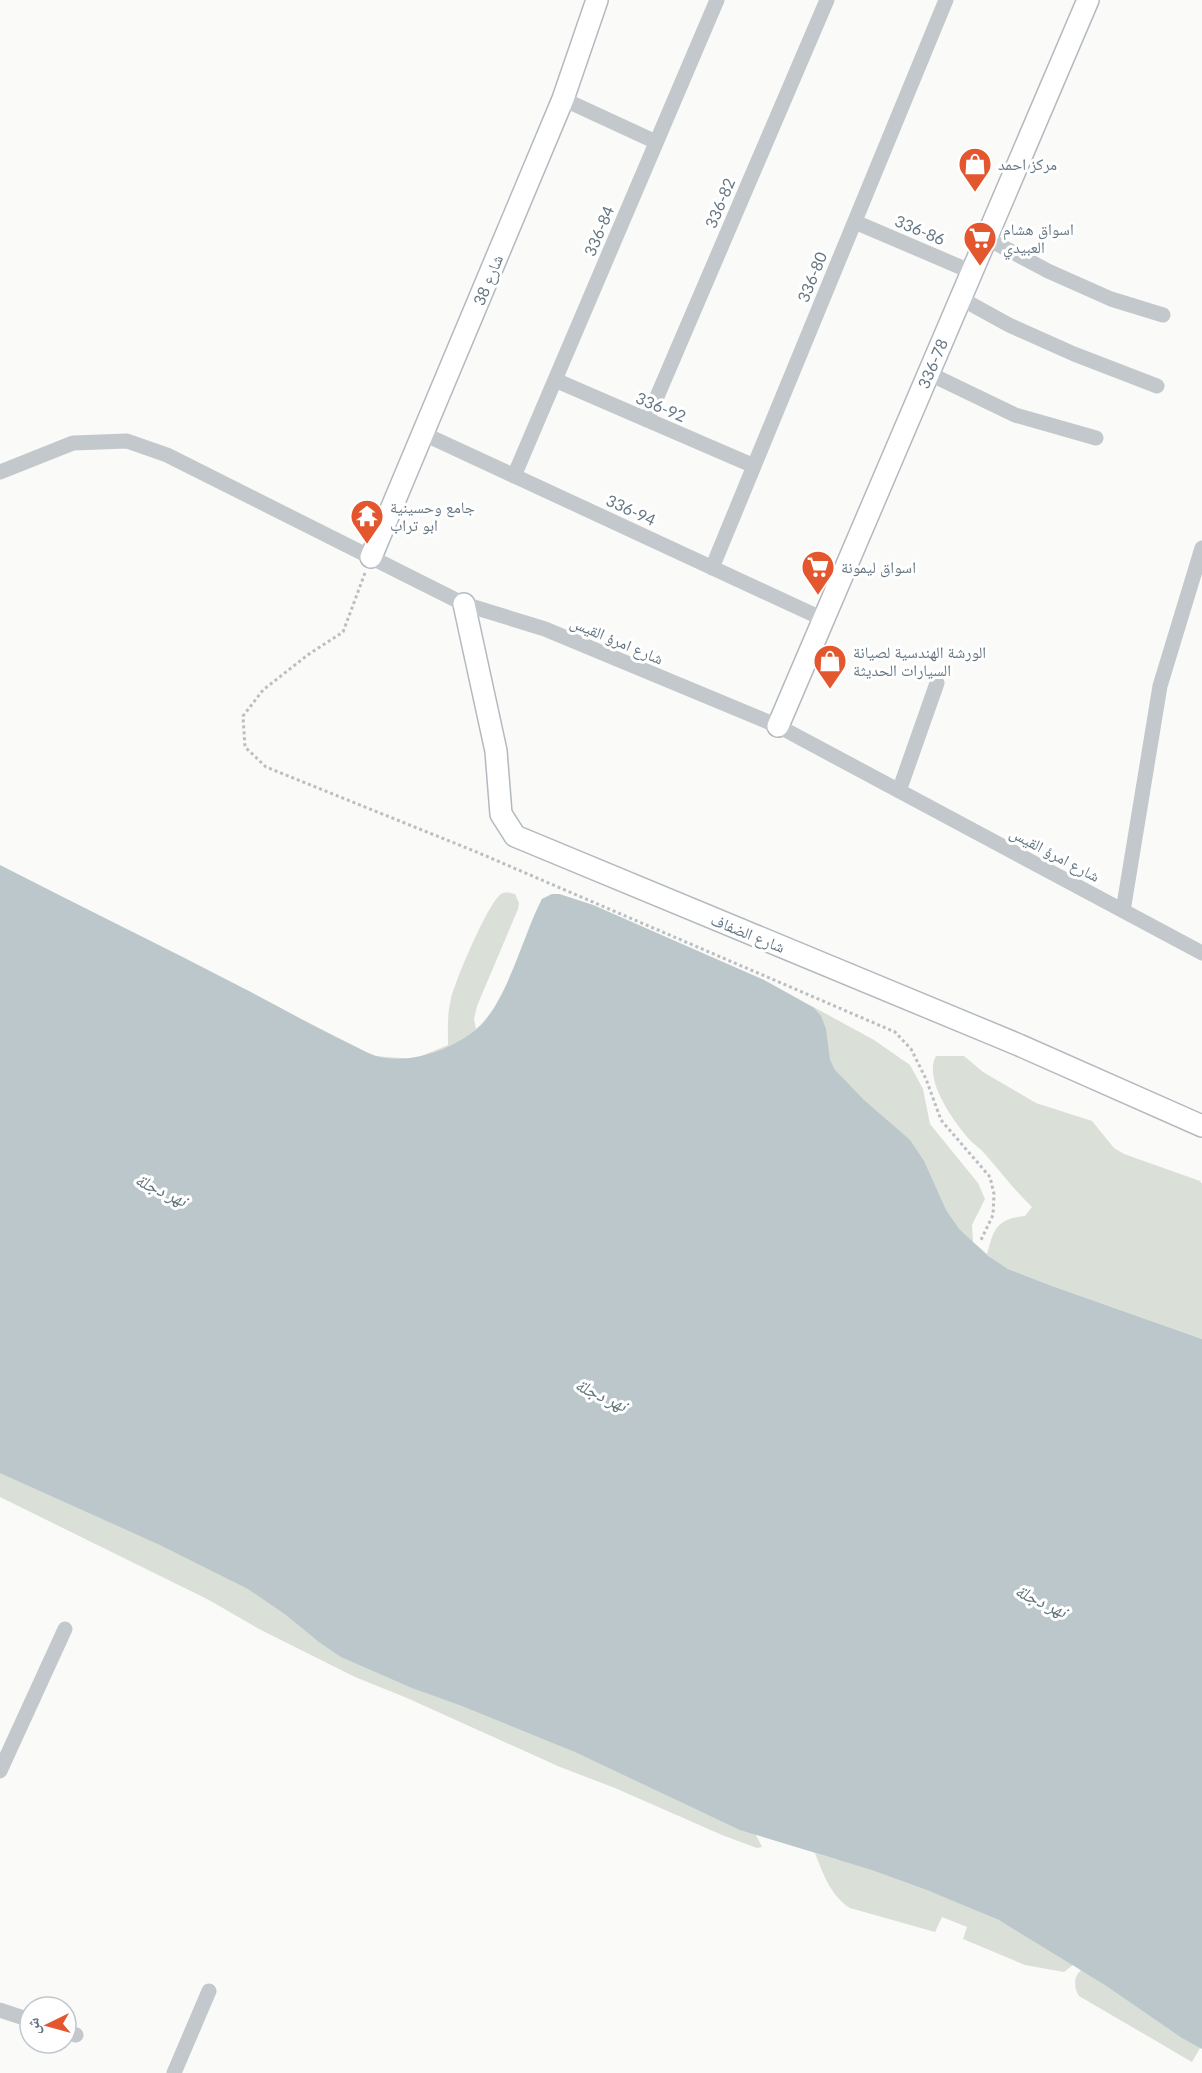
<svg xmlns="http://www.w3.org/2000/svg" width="1202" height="2073" viewBox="0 0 1202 2073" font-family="Lato,'Noto Naskh Arabic',sans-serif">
  <rect width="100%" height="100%" fill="#fafaf8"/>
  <path fill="#dadfd7" d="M0,865l374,191 40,3 34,-14c0,-15 -1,-31 3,-46 4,-18 37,-96 50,-105 5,-3 9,-1 14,0l4,9 -1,6 -41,97 -3,13 2,10c33,-29 45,-91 66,-130l10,-5h7l34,11 171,75 110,60 36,25 13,24 7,35 48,59 7,16 -13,26 1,17 14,12c7,-24 8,-35 38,-38l7,-9c-17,-16 -31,-35 -47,-53 -5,-6 -12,-10 -17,-16 -15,-18 -45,-59 -32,-82h28l19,16 53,31 56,18 22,27 10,6 76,27 2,3v155l-150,-53 -44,-17 -21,-14 -449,-110z
    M0,1455l228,117 5,9 209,107 194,92 8,-2 107,47 11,22 -5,1 -35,-13 -107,-47 -55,-21 -153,-69 -52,-21 -96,-48 -50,-29 -209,-103z
    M815,1853l24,7 14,-5 146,65 71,37 3,8 -9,7 -39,-7 -62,-26 4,-12 -25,-10 -7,15 -85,-24c-19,-12 -27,-34 -35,-55z
    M1088,1967l114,82 -2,-1 -8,14 -113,-66c-7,-12 -5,-25 9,-29z"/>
  <path fill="#bbc7cb" d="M0,865c81,42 163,81 243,123 35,18 69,38 105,55 12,6 24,13 37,15 32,4 68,-9 93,-30 28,-24 46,-94 64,-129l10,-5h7l34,11 171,75 50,28 7,8 5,13 4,31 5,10 29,30 46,40 14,21 22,49 13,19 28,26 21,14 44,17 150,53v710l-20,-11 -77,-53 -106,-65 -72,-30 -55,-20 -132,-40 -165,-78 -113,-46 -50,-18 -71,-31 -22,-15 -33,-27 -38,-26 -88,-44 -160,-72z"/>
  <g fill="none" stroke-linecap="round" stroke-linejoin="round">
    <g stroke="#b3babf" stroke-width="24">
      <g id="secondary">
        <path d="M371,557l192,-458 34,-99"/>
        <path d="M464,604l32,147 5,63 14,22 504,209 183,81"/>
        <path id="s1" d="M778,726l310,-726"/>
      </g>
    </g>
    <path stroke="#bbbfc2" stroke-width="3" stroke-dasharray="3 3" stroke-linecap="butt" d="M365,573l-22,59 -34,22 -46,36 -20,26 2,31 21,20 213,86 416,179 16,17 15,30 15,41 49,57 4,17 -1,21 -13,27"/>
    <path stroke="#c3c8cc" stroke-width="15" d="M563,99l93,43
      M855,222l117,50
      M986,238l62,33 63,28 52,16
      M960,298l49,27 65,29 83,32
      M928,373l87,42 81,23
      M555,380l199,86
      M647,420l180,-420
      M424,434l399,185
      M0,472l73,-29 54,-2 40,14 297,149 81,25 233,97 424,227
      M514,476l203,-476
      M712,568l234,-568
      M899,791l38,-108
      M1123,911l37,-225 42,-138
      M0,1771l65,-142
      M0,2010l30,10
      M66,2032l10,3
      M174,2073l35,-82"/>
    <use href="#secondary" stroke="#fff" stroke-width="21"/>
  </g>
  <defs>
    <g id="shop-pin" transform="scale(1.725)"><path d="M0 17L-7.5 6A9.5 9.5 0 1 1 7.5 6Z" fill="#e4572e" stroke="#fff"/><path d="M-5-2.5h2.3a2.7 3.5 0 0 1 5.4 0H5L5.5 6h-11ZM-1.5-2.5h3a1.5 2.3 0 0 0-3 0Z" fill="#fff"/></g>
    <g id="supermarket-pin" transform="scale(1.725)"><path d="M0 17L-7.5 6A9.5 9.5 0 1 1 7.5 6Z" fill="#e4572e" stroke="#fff"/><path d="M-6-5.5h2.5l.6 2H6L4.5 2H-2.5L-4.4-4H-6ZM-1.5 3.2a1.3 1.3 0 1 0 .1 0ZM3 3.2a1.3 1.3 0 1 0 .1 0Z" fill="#fff"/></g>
    <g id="temple-pin" transform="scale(1.725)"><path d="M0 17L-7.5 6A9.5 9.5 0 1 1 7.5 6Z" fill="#e4572e" stroke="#fff"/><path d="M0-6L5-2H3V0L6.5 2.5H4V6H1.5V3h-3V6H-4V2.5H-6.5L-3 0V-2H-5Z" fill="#fff"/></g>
  </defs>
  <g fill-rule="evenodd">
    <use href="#shop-pin" x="975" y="164"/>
    <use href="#supermarket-pin" x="980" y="238"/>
    <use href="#temple-pin" x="367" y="516"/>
    <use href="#supermarket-pin" x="818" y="567"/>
    <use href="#shop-pin" x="830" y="661"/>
  </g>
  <g text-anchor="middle" stroke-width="6" stroke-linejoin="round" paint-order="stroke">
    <g font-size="16" fill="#657683" stroke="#fff" text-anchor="start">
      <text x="998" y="170">مركز احمد</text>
      <text x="1003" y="235">اسواق هشام<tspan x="1003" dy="18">العبيدي</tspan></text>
      <text x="390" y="513">جامع وحسينية<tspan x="390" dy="18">ابو تراب</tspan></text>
      <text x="841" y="573">اسواق ليمونة</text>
      <text x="853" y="658">الورشة الهندسية لصيانة<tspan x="853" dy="18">السيارات الحديثة</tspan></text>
    </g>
    <g font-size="16" fill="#657683" stroke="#fff">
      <text transform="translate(720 203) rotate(-67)" y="6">336-82</text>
      <text transform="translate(920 230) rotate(23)" y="6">336-86</text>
      <text transform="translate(599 231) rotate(-67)" y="6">336-84</text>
      <text transform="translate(812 277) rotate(-68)" y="6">336-80</text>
      <text transform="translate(488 280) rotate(-68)" y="6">شارع 38</text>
      <text dy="6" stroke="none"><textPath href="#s1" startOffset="394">336-78</textPath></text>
      <text transform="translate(661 407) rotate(23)" y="6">336-92</text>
      <text transform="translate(631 510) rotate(25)" y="6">336-94</text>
      <text transform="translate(617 640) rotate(23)" y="6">شارع امرؤ القيس</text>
      <text transform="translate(1055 854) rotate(28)" y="6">شارع امرؤ القيس</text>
      <text transform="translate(748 933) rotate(22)" y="6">شارع الضفاف</text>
    </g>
    <g font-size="18" font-style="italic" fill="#60757c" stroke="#fff">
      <text transform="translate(161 1190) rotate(25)" y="6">نهر دجلة</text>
      <text transform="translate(601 1395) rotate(25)" y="6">نهر دجلة</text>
      <text transform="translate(1041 1601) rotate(25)" y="6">نهر دجلة</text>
    </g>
  </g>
  <g transform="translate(48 2025) rotate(265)"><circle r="28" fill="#ffffff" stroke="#c1c8cd" stroke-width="1.5"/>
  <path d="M0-4.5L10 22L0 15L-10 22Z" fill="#e4572e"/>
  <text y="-9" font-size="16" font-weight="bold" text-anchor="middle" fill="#657683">ش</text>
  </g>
</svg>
